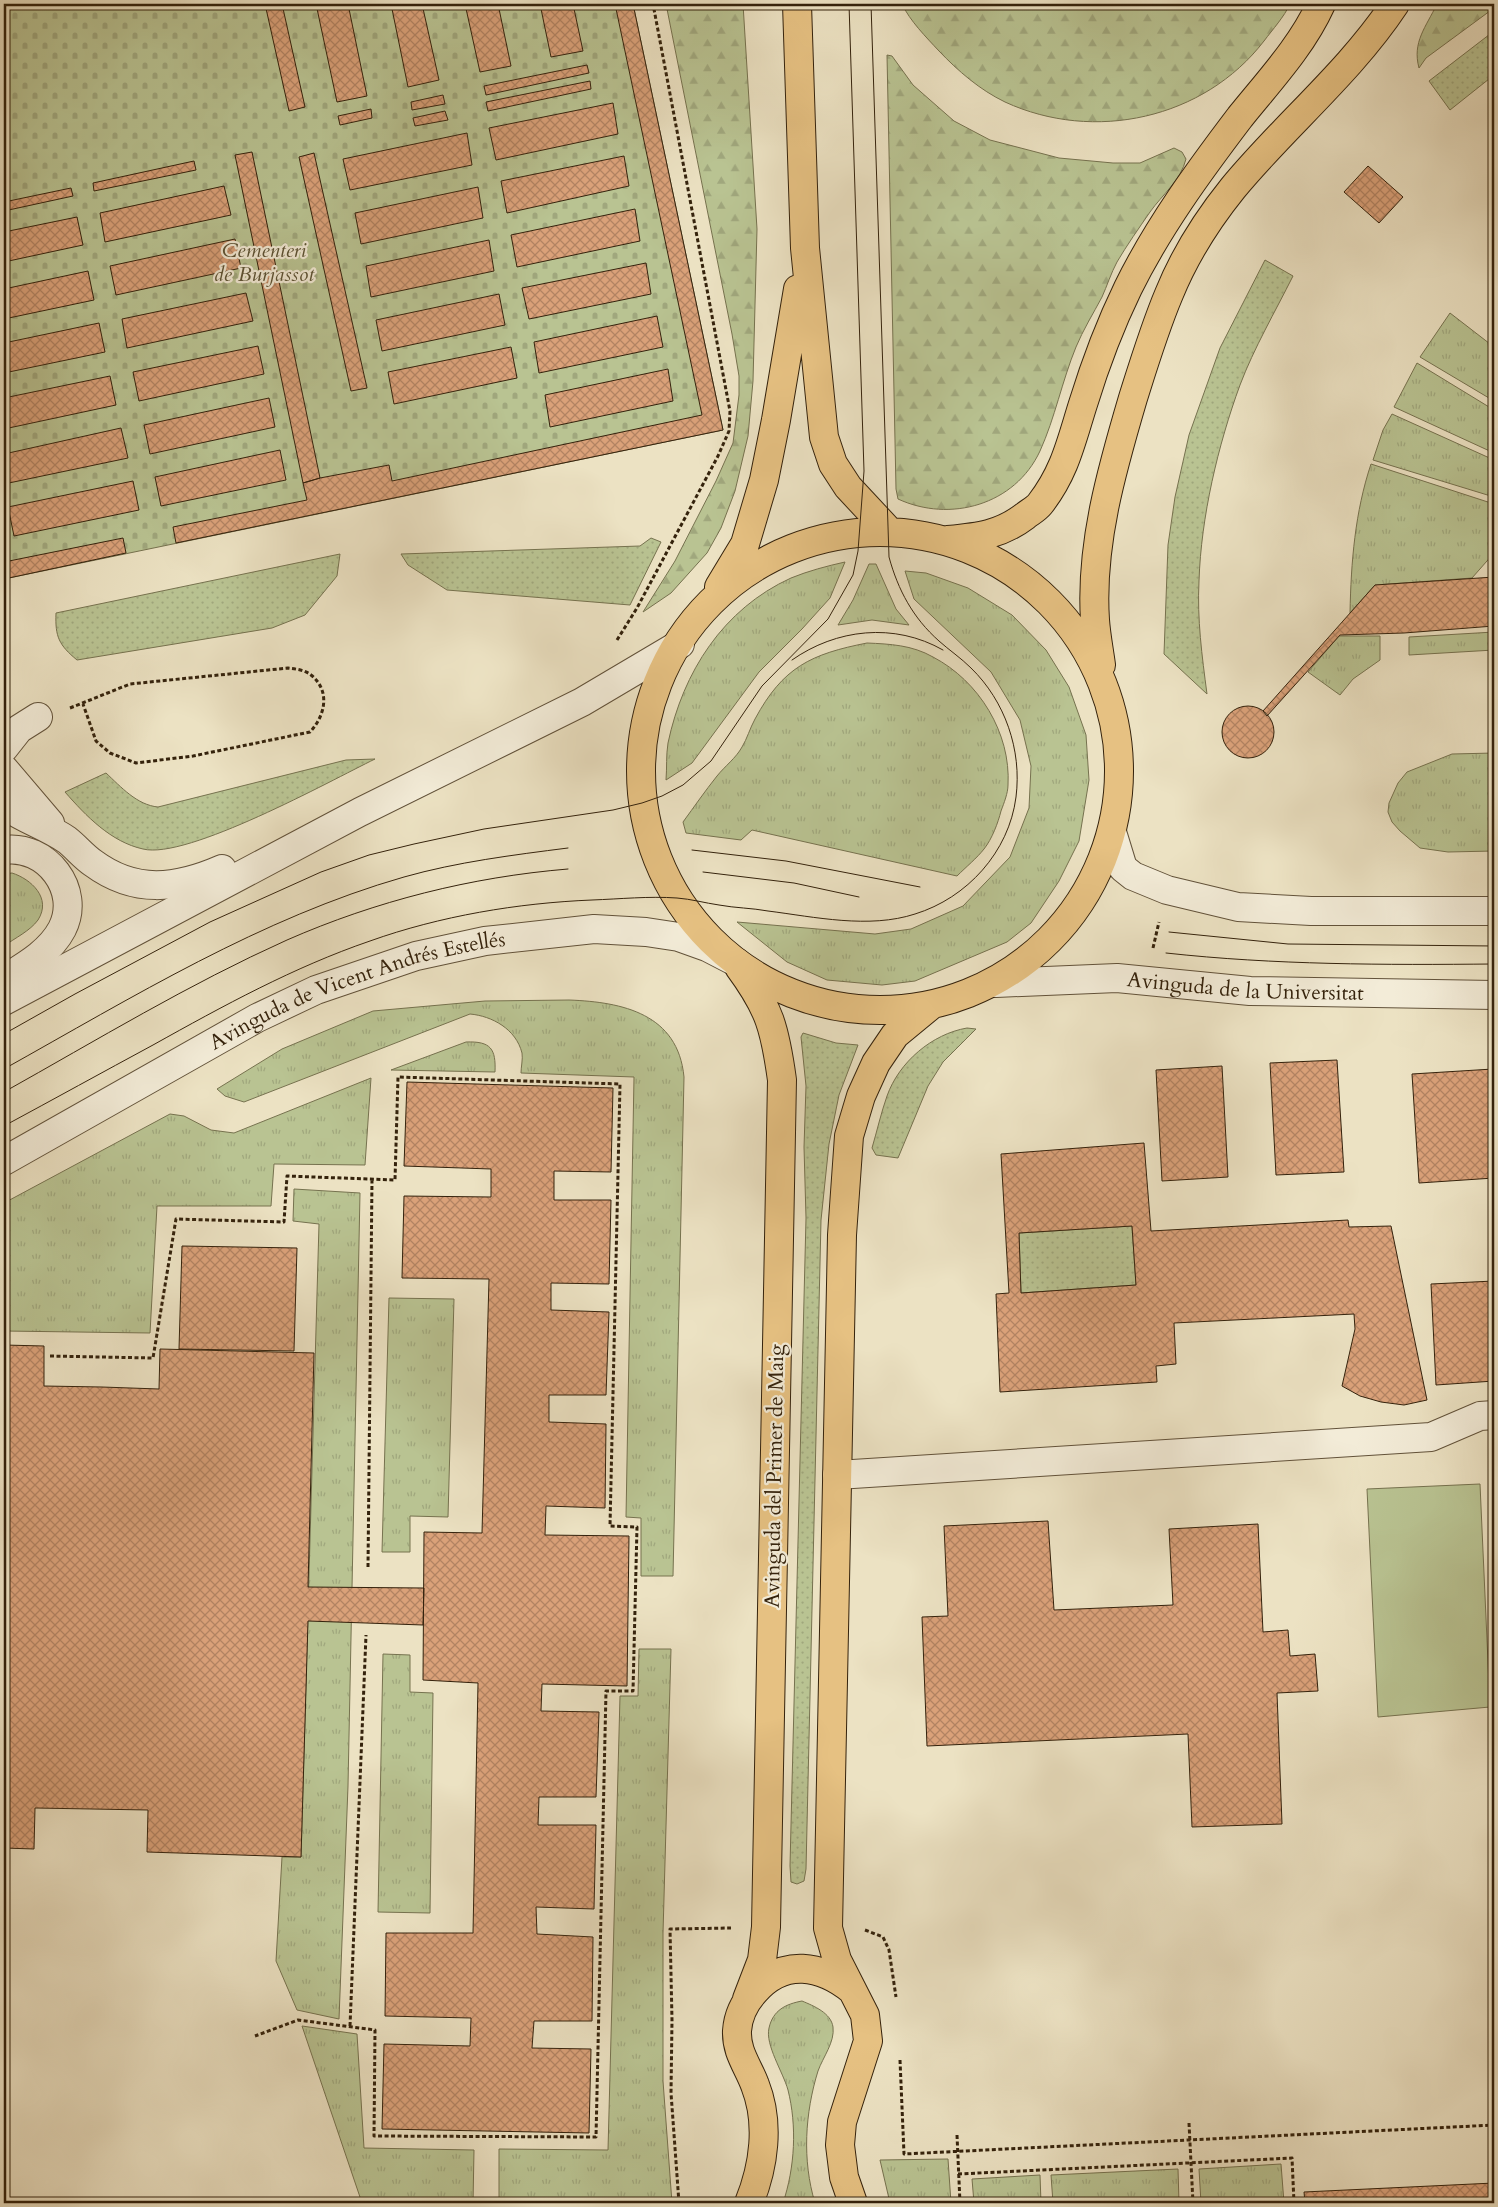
<svg xmlns="http://www.w3.org/2000/svg" width="1498" height="2207" viewBox="0 0 1498 2207" font-family="Cardo,serif">
  <defs>
    <pattern id="grass-tufts" width="24" height="20" patternUnits="userSpaceOnUse" patternTransform="scale(1.25)"><rect width="24" height="20" fill="#b9c392"/><path d="M3 7l-1-3M5 7V3M7 7l1-3M15 17l-1-3M17 17v-4M19 17l1-3" fill="none" stroke="#a0a77d"/></pattern>
    <pattern id="forest-firs" width="22" height="20" patternUnits="userSpaceOnUse" patternTransform="scale(1.25)"><rect width="22" height="20" fill="#b9c392"/><path d="M5 1l3.5 6h-7zM16 11l3.5 6h-7z" fill="#a0a77d"/></pattern>
    <pattern id="cemetery-stones" width="16" height="16" patternUnits="userSpaceOnUse" patternTransform="scale(1.25)"><rect width="16" height="16" fill="#b9c392"/><path d="M2 7V4a2 2 0 0 1 4 0v3zM10 15v-3a2 2 0 0 1 4 0v3z" fill="#a0a77d"/></pattern>
    <pattern id="garden-dots" width="8" height="8" patternUnits="userSpaceOnUse" patternTransform="scale(1.25)"><rect width="8" height="8" fill="#b9c392"/><path d="M2 2h.1M6 6h.1" fill="none" stroke="#a0a77d" stroke-width="1.8" stroke-linecap="round"/></pattern>
    <pattern id="building-cross-hatch" width="8" height="8" patternUnits="userSpaceOnUse" patternTransform="scale(1.25)"><rect width="8" height="8" fill="#daa179"/><path d="M0 0l8 8M0 8l8-8" fill="none" stroke="#b28362"/></pattern>
  </defs>
  <rect width="100%" height="100%" fill="#ece2c3"/>
  <filter id="stains"><feTurbulence type="fractalNoise" baseFrequency=".004" numOctaves="4"/><feColorMatrix values="0 0 0 0 .2 0 0 0 0 .09 0 0 0 0 .02 0 0 0 .5 -.17"/></filter>
  <radialGradient id="worn" r=".72"><stop offset=".6" stop-color="#630" stop-opacity="0"/><stop offset="1" stop-color="#630" stop-opacity=".3"/></radialGradient>
  <path fill="url(#grass-tufts)" stroke="#76724f" d="M1450,313l44,34v54l-74,-44z
    M1417,363l77,47v43l-100,-46z
    M1392,414l102,46v37l-121,-37 10,-30z
    M1371,464l123,40v49l-22,25 -97,7 -25,28c1,-51 5,-101 21,-149z
    M845,562l-15,36 -28,31 -43,43 -67,91 -26,17c1,-12 0,-25 2,-37 15,-71 55,-134 123,-165 17,-7 36,-12 54,-16z
    M869,564h7l20,45 13,16 -37,-5 -34,5 15,-25z
    M905,571l21,2 42,15 44,27 34,35 23,37 17,48 3,45 -10,61 -20,40 -28,42 -24,19 -92,39 -33,4 -55,-5 -40,-18 -50,-40 138,12 36,-5 52,-23 47,-49 19,-49 2,-42 -11,-46 -29,-48 -77,-73z
    M1494,632v18l-85,5v-18z
    M1339,636h41v24l-27,19 -13,16 -32,-23z
    M867,643c23,1 45,2 66,14 46,24 78,76 75,128 0,8 -4,18 -7,26 -3,12 -9,28 -17,38 -7,9 -18,18 -27,27l-205,-46 -11,10 -55,-7 -3,-11c11,-15 22,-31 34,-46 8,-10 19,-18 25,-29 5,-8 8,-19 13,-28 28,-52 56,-65 112,-76z
    M1494,753v98l-46,1 -28,-4 -20,-17 -8,-9 -4,-10 1,-9 9,-20 9,-11 45,-18z
    M12,873c19,6 40,25 26,47 -8,11 -23,18 -34,26v-72z
    M569,1000c54,2 109,14 115,77l-11,499h-32v-58l-15,-1 8,-440 -113,-4c0,-6 2,-14 1,-20 -6,-24 -30,-37 -52,-39l-226,88 -19,-6 -8,-7 65,-40 91,-38 112,-10z
    M466,1042c25,-1 30,7 29,30l-104,-2z
    M371,1078l-6,87 -91,-1 -3,42h-114l-7,127 -146,-2v-128l166,-89 14,2 27,14 23,3z
    M294,1189l66,4 -12,593 -9,233 -42,-9 -21,-49 6,-104h19l18,-633 -26,-3z
    M389,1298l65,1 -6,218 -38,-1v36h-28z
    M639,1649h32l-8,284v148l9,122h-173v-54l109,1 12,-454h18z
    M383,1654l27,1v37l23,1 -3,220 -52,-1z
    M802,2001c12,5 29,12 31,26 2,15 -10,30 -15,44 -13,42 -16,89 -3,132h-32c12,-36 14,-77 5,-113 -5,-18 -23,-45 -19,-62 4,-18 17,-24 33,-27z
    M302,2026l55,8 7,114 110,2 -1,53h-111z
    M948,2159l3,44h-61l-10,-43z
    M1281,2164l3,39h-83l-2,-34z
    M1178,2169l1,34h-126l-2,-28z
    M1040,2175l1,28h-67l-2,-24z"/>
  <path fill="url(#forest-firs)" stroke="#76724f" d="M666,4h77l14,225 -4,152 -5,55 -13,55 -14,37 -14,25 -36,40 -28,19 32,-51 41,-80 17,-38 6,-48v-19l-7,-42z
    M902,4h388c-6,13 -17,25 -26,37 -60,78 -170,102 -259,61 -25,-12 -47,-31 -66,-51 -13,-14 -29,-30 -37,-47z
    M1437,4h57v4l-68,50 -7,10c-7,-26 7,-41 18,-64z
    M887,55l5,1 21,29 41,36 36,19 69,18 54,5h27l34,-15 8,4 4,7c-5,21 -24,36 -36,53 -11,16 -23,33 -33,50 -6,11 -10,24 -15,35 -9,17 -19,33 -26,50 -14,34 -21,71 -36,104 -25,54 -90,72 -142,48l-2,-10z"/>
  <path fill="url(#cemetery-stones)" stroke="#76724f" d="M4,4h629l90,426 -719,149z"/>
  <path fill="url(#garden-dots)" stroke="#76724f" d="M1494,31v44l-44,35 -21,-29z
    M1265,260l28,16c-18,36 -39,72 -53,109 -22,60 -39,132 -41,196 -2,38 3,75 8,113l-43,-40 4,-109 7,-48 14,-62 31,-87z
    M651,538l10,4 -31,63 -183,-15 -39,-25 -7,-11 239,-8z
    M340,554l-3,22 -32,39 -33,13 -195,32c-18,-15 -22,-23 -21,-47z
    M375,759c-45,22 -188,101 -232,90 -32,-7 -57,-33 -78,-57l41,-19c15,14 31,32 52,34l188,-47z
    M967,1028l9,1 -33,33 -15,24 -30,72 -22,-3 -4,-7c5,-17 9,-35 15,-52 12,-34 45,-62 80,-68z
    M803,1033l33,10 22,2 -19,50 -10,49 -8,76 -15,649 -2,12 -7,3 -6,-2 -1,-16 16,-648 -2,-71 2,-61 -5,-49z
    M1132,1226l4,59 -115,8 -2,-60z"/>
  <path fill="#b9c392" stroke="#76724f" d="M1480,1484l10,223 -112,10 -11,-228z"/>
  <path fill="url(#building-cross-hatch)" stroke="#34220c" fill-rule="evenodd" d="M265,4h17l23,103 -16,4z
    M316,4h32l19,92 -30,6z
    M391,4h31l17,76 -31,7z
    M465,4h33l13,62 -31,6z
    M540,4h33l10,47 -32,6z
    M615,4h18l90,426 -547,113 -3,-16 134,-27 -4,-17 17,-5 69,-13 3,16 310,-66z
    M587,65l2,8 -103,22 -2,-9z
    M590,81l1,8 -103,22 -2,-9z
    M443,95l2,9 -33,6 -1,-8z
    M613,103l5,31 -122,26 -7,-32z
    M371,109l1,9 -32,7 -2,-9z
    M445,111l3,9 -33,6 -2,-8z
    M467,133l5,32 -122,25 -7,-31z
    M252,152l68,326 -17,5 -68,-328z
    M314,153l53,235 -16,3 -52,-234z
    M624,156l5,30 -122,27 -6,-32z
    M194,161l2,9 -102,21 -1,-8z
    M1368,166l35,31 -24,26 -35,-31z
    M224,186l7,29 -126,27 -5,-29z
    M478,187l5,31 -122,26 -6,-31z
    M71,188l2,8 -69,15v-9z
    M635,209l5,32 -123,26 -6,-32z
    M77,217l6,28 -79,17v-30z
    M235,239l6,29 -125,27 -6,-29z
    M489,240l5,31 -123,26 -5,-31z
    M646,263l5,31 -122,25 -7,-31z
    M88,271l6,29 -90,19v-30z
    M246,293l7,28 -126,27 -5,-29z
    M499,294l6,31 -123,26 -6,-31z
    M657,316l6,31 -124,26 -5,-31z
    M99,323l6,29 -101,21v-30z
    M258,346l6,28 -125,27 -6,-29z
    M511,347l6,31 -123,26 -6,-32z
    M668,369l5,32 -123,26 -5,-32z
    M110,376l6,29 -112,24v-31z
    M269,398l6,29 -125,27 -6,-29z
    M121,428l7,30 -124,26v-30z
    M280,450l6,30 -125,26 -6,-29z
    M133,481l6,29 -125,26 -6,-29z
    M123,538l3,15 -122,26v-17z
    M1494,577v49l-90,7 -64,2 -73,81 -4,-5 112,-126z
    M1222 732a26 26 0 1 1 52 0a26 26 0 1 1-52 0Z
    M1337,1060l7,112 -68,3 -6,-112z
    M1222,1066l6,111 -66,4 -6,-111z
    M1493,1069l1,109 -75,5 -7,-109z
    M407,1082l206,6 -2,84 -57,-1v29h57l-2,84 -58,-1v27l58,2 -3,83h-57v27l57,2 -1,84 -59,-2 -1,29 84,1 -2,150 -85,-2 -1,27 58,1 -3,85h-57l-1,28h58l-2,84 -58,-2 1,27 56,3 -1,84h-58l-2,27 59,1 -2,84 -207,-4 2,-85 86,2 1,-28 -86,-2 1,-83h87l5,-250 -55,-3 1,-148 58,1 7,-254 -87,-1 2,-82 87,1v-28l-87,-3z
    M1144,1143l7,88 197,-11 1,7 42,-1 36,174 -23,5 -23,-3 -21,-6 -18,-10 13,-57 -1,-15 -180,9 2,41 -20,2 1,16 -157,10 -4,-98 13,-1 -8,-139zM1132,1226l4,59 -115,8 -2,-60z
    M182,1246l115,2 -3,103 -115,-2z
    M1494,1281v100l-58,4 -5,-101z
    M4,1345l40,1v40l58,1 57,2 1,-40 154,4 -6,234 116,1 -1,37 -115,-4 -7,236 -154,-5 1,-42 -113,-2 -1,41 -30,-1z
    M1048,1521l6,89 119,-5 -4,-76 89,-5 5,108 25,-2 2,26 25,-2 3,37 -41,2 5,131 -90,3 -4,-93 -261,12 -5,-129 26,-1 -4,-90z
    M1494,2183v20h-189l-1,-11z"/>
  <g fill="none" stroke-linecap="round" stroke-linejoin="round">
    <g stroke="#62523a" stroke-width="30">
      <g id="minor">
        <path d="M4,748l15,-19 19,-12"/>
        <path d="M4,769l46,54"/>
        <path d="M4,805c19,14 43,21 63,35 9,7 16,16 26,23 42,31 83,26 129,6"/>
        <path d="M1112,832l11,36 10,8 34,14 71,17 73,4h183"/>
        <path d="M4,850c42,-6 78,40 58,79 -12,23 -37,37 -58,50"/>
        <path id="s1" d="M996,983l121,-5 133,13 244,4"/>
        <path d="M4,1001l356,-189 222,-110 98,-58"/>
        <path id="s2" d="M4,1161l253,-143 59,-28 100,-34 69,-15 109,-12 52,3 33,5 28,10 29,15"/>
        <path d="M837,1475l594,-38 49,-21 14,-1"/>
      </g>
    </g>
    <g stroke="#34220c" stroke-width="30">
      <path id="major" d="M797,4l8,244 19,189 9,27 15,23 41,44
        M641 771a239 239 0 1 1 478 0a239 239 0 1 1-478 0Z
        M948,540c31,-3 52,-5 77,-24 5,-4 11,-7 15,-12 25,-32 31,-62 43,-100 12,-39 27,-79 45,-116 30,-61 71,-117 112,-171 29,-36 62,-71 81,-113
        M719,587l26,-43 19,-64 12,-60 22,-131
        M1101,665c-2,-15 -5,-30 -6,-45 -5,-75 17,-151 38,-222 11,-35 22,-71 36,-104 15,-37 39,-75 64,-106 52,-63 117,-116 162,-184
        M739,967c31,42 36,62 43,113l-16,847 -4,33 -15,39
        M749,2203c15,-37 21,-80 6,-118 -7,-19 -19,-33 -18,-54 1,-16 7,-28 18,-40 29,-33 66,-26 97,-1
        M853,2203l-9,-26 -4,-32 2,-23 26,-81 -3,-26 -28,-55 -9,-32 14,-693 7,-99 12,-40 15,-33 19,-28 34,-28"/>
    </g>
    <path stroke="#34220c" stroke-width="3" stroke-dasharray="4 2.5" stroke-linecap="butt" d="M617,640l20,-32 81,-152 11,-25 1,-20 -77,-407
      M70,708l60,-24 158,-16c8,1 17,2 23,7 20,16 14,41 -1,57l-117,24 -57,7 -26,-10 -14,-12 -13,-37
      M1153,948l6,-26
      M50,1356l103,2 23,-139 108,3 3,-46 108,4 3,-103 222,7 -10,442 27,1 -4,164h-27l-10,446 -222,-1 1,-106 -77,-10 -43,16
      M368,1567l4,-388
      M865,1930l18,7 6,13 7,47
      M350,2026l16,-391
      M900,2060l4,94 590,-29
      M1189,2123l4,80
      M957,2135l3,68
      M958,2174l334,-16 2,45
      M679,2203l-8,-110 1,-73 -2,-91 61,-1"/>
    <use href="#minor" stroke="#f3ecd8" stroke-width="28"/>
    <use href="#major" stroke="#e6c182" stroke-width="28"/>
    <path stroke="#34220c" stroke-width="1" d="M792,660c44,-31 102,-38 151,-10
      M692,850l94,11 134,26
      M703,872l91,11 65,14
      M1169,932l119,12 206,2
      M1166,953c109,12 219,12 328,11
      M4,1034l71,-40 135,-72 111,-50 48,-17 45,-11 70,-15 129,-19 29,-7 20,-7 21,-11 28,-24 51,-75 66,-67 25,-44 5,-24 6,-80 -15,-467
      M4,1069c129,-72 257,-151 400,-192 53,-15 109,-22 164,-29
      M4,1092c93,-52 185,-108 283,-152 89,-39 184,-63 281,-71
      M4,1126c50,-27 99,-54 149,-81 70,-39 141,-78 217,-104 70,-25 148,-38 222,-41 28,-1 57,-4 85,-2 14,1 28,5 42,7 16,3 33,3 49,6 47,6 101,18 147,3 52,-16 94,-62 101,-117 6,-47 -11,-96 -45,-129 -10,-10 -22,-18 -32,-27 -26,-23 -41,-51 -50,-84l-18,-553"/>
  </g>
  <g text-anchor="middle" stroke-width="4.5" stroke-linejoin="round" paint-order="stroke">
    <g font-size="21" font-style="italic" fill="#5c5234" stroke="#f3ecd8">
      <text x="264" y="257">Cementeri<tspan x="264" dy="24">de Burjassot</tspan></text>
    </g>
    <g font-size="21" fill="#34220c" stroke="#f3ecd8">
      <text dy="7" stroke="none"><textPath href="#s1" startOffset="250">Avinguda de la Universitat</textPath></text>
      <text dy="7" stroke="none"><textPath href="#s2" startOffset="395">Avinguda de Vicent Andrés Estellés</textPath></text>
      <text transform="translate(774 1476) rotate(-89)" y="7">Avinguda del Primer de Maig</text>
    </g>
  </g>
  <rect width="1498" height="2207" fill="none" stroke="#ece2c3" stroke-width="20"/>
  <rect x="5" y="5" width="1488" height="2197" fill="none" stroke="#34220c" stroke-width="2.5"/>
  <rect x="10" y="10" width="1478" height="2187" fill="none" stroke="#34220c"/>
  <rect width="100%" height="100%" filter="url(#stains)"/>
  <rect width="100%" height="100%" fill="url(#worn)"/>
</svg>
